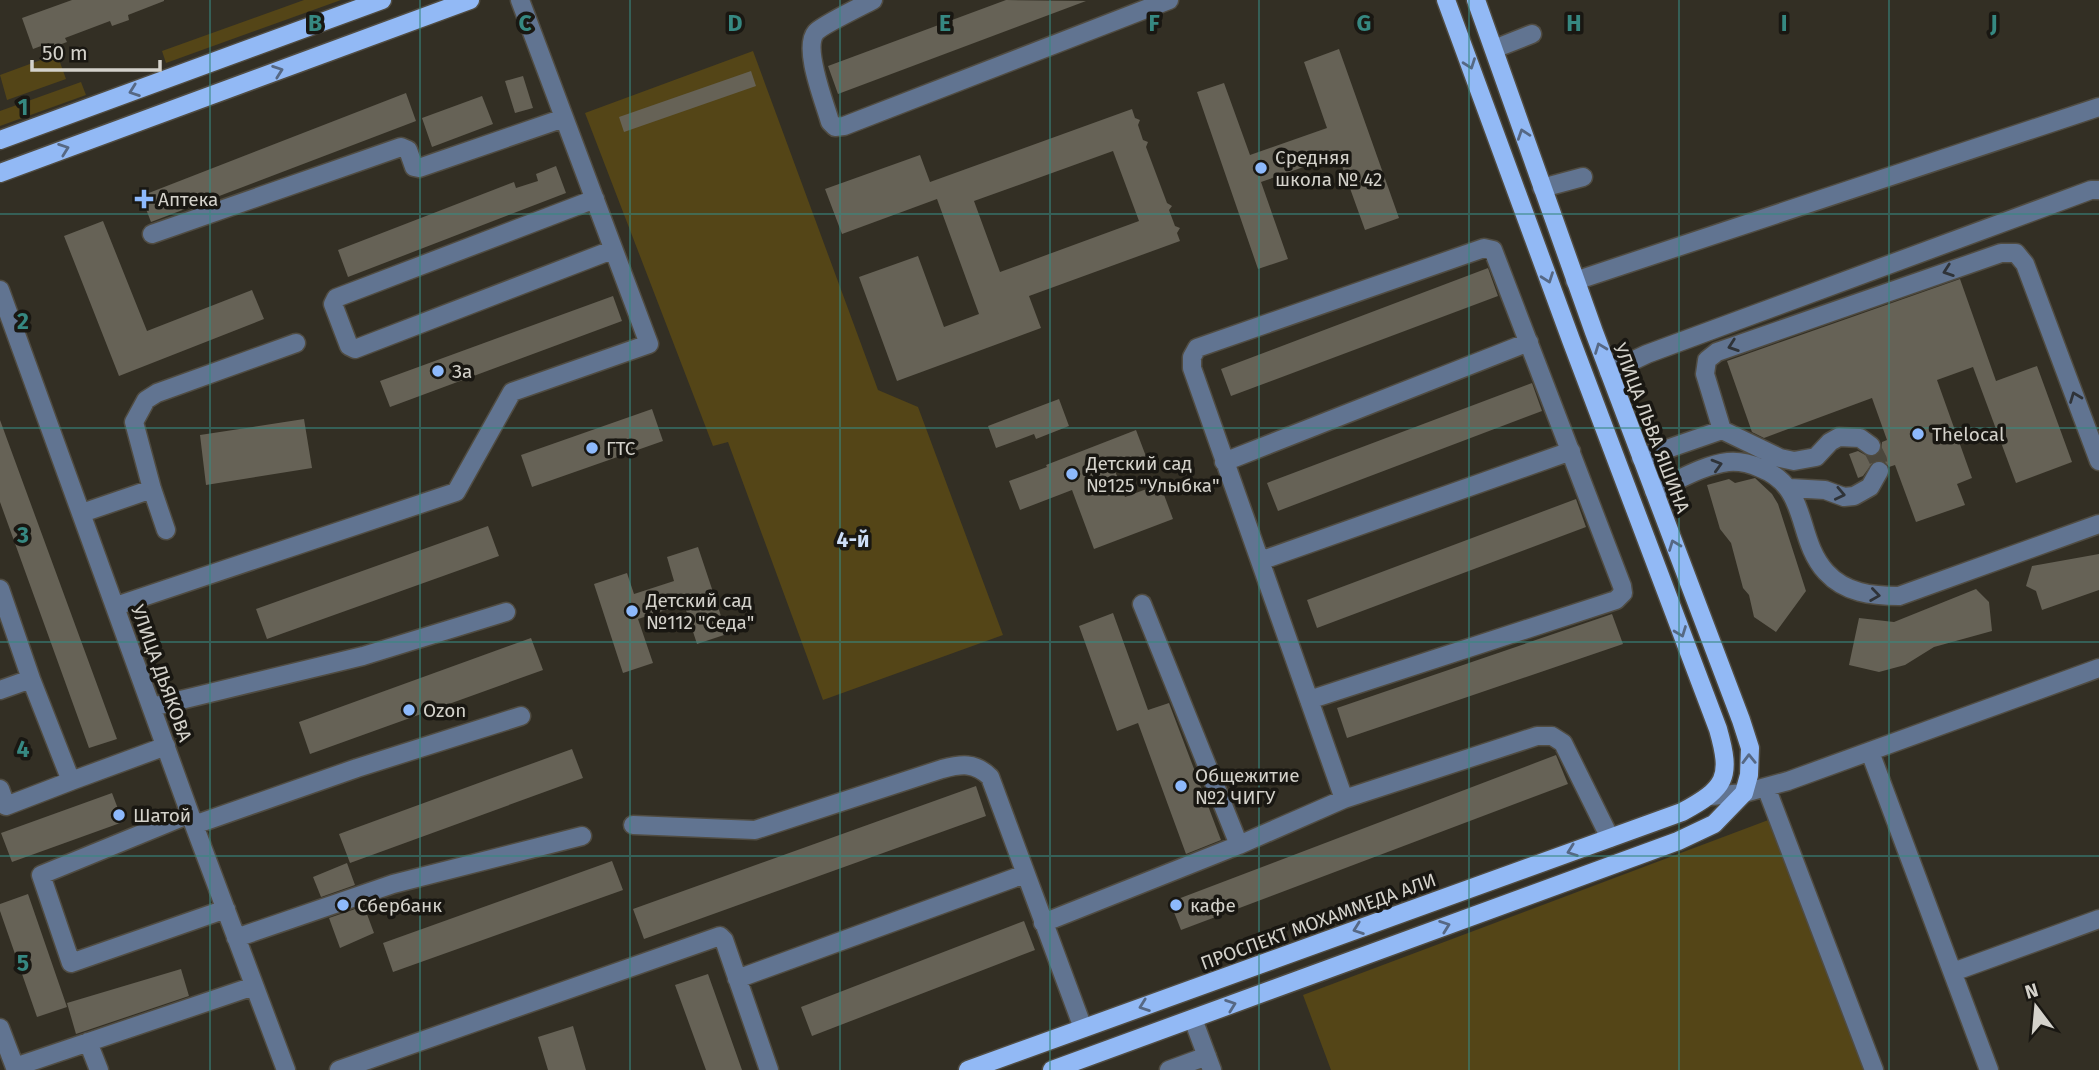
<svg xmlns="http://www.w3.org/2000/svg" width="2099" height="1070" viewBox="0 0 2099 1070" font-family="'Fira Sans',sans-serif">
  <rect width="100%" height="100%" fill="#332f24"/>
  <path fill="#544517" d="M304,0h37l-175,63 -4,-12z
    M753,51l125,339 40,17 85,228 -180,65 -95,-258 -15,4 -128,-333z
    M57,54l9,25 -59,21 -7,-25z
    M81,82l5,13 -86,31v-15z
    M1771,819l96,251h-536l-28,-75z"/>
  <path fill="#666256" fill-rule="evenodd" d="M72,0h92v1l-36,14 1,5 -17,6 -2,-5 -45,17 2,4 -16,6 -2,-5 -16,6 -11,-31z
    M1006,0l80,1 -248,93 -10,-28z
    M1339,49l60,169 -34,12 -27,-75 -77,27 27,77 -30,10 -61,-177 27,-9 26,72 77,-27 -23,-66z
    M751,71l5,15 -132,46 -5,-15z
    M523,76l10,32 -18,5 -10,-32z
    M406,93l10,28 -265,101 -10,-26z
    M482,96l11,28 -61,23 -10,-29z
    M1132,109l3,9 5,2 -2,5 5,15 5,2 -2,5 21,56 5,3 -3,4 6,16 5,2 -3,5 3,8 -151,55 12,32 -144,53 -38,-104 59,-21 26,71 35,-13 -42,-115 -95,35 -17,-45 95,-34 10,27zM1113,151l26,70 -139,51 -26,-71z
    M556,166l10,27 -218,84 -10,-27 176,-68 2,6 22,-7 -2,-7z
    M103,221l44,110 105,-41 12,29 -145,57 -55,-140z
    M1488,268l10,28 -267,100 -10,-27z
    M1960,279l36,102 41,-15 35,96 -56,21 -43,-116 -36,13 35,98 -15,6 8,21 -49,17 -21,-57 -6,2 -5,-6h-10l-11,15 -5,2 -9,-24 9,-3 11,6h6l6,-5 1,-10 5,-2 -15,-42 -108,40 -12,-6 -25,-71z
    M613,296l9,25 -232,86 -10,-26z
    M1532,383l10,28 -264,100 -11,-28z
    M1059,399l10,27 -33,13 -2,-5 -38,14 -8,-22z
    M652,409l11,32 -131,46 -11,-32z
    M304,419l8,49 -106,17 -6,-50z
    M0,420l117,319 -28,9 -89,-246z
    M1136,430l11,29 -32,12 10,26 35,-13 13,35 -79,30 -22,-59 -52,20 -11,-29 38,-14 -1,-2z
    M1755,478l17,16 6,10 28,87 -30,41 -22,-15 -5,-22 -6,-7 -12,-45 -11,-14 -13,-44 22,-6 6,4z
    M1576,499l10,28 -269,101 -10,-28z
    M488,526l11,30 -232,83 -11,-30z
    M698,547l29,87 -30,10 -13,-40 -46,15 15,44 -30,10 -29,-89 33,-11 7,21 40,-13 -7,-24z
    M2099,554v36l-57,20 -6,-19 -10,-5 6,-20z
    M1976,589l13,13 3,29 -58,16 -29,18 -26,7 -30,-7 10,-47 35,4z
    M1113,613l35,97 21,-7 52,137 -35,14 -48,-131 -21,8 -38,-105z
    M1612,614l11,30 -276,94 -10,-30z
    M531,638l12,32 -233,84 -11,-32z
    M572,749l11,29 -233,85 -11,-29z
    M1556,755l12,29 -387,146 -11,-28z
    M976,786l10,30 -342,123 -11,-30z
    M112,793l11,29 -111,40 -11,-29z
    M612,861l11,29 -230,82 -10,-29z
    M347,863l8,22 -34,12 -8,-20z
    M28,894l39,113 -30,10 -37,-106v-7z
    M364,906l10,27 -34,15 -11,-30z
    M1024,921l11,29 -223,86 -11,-29z
    M181,969l8,27 -113,38 -9,-31z
    M708,974l34,96h-36l-31,-85z
    M573,1026l13,44h-38l-10,-33z"/>
  <g fill="none" stroke-linecap="round" stroke-linejoin="round">
    <path stroke="#4b473d" stroke-width="18" stroke-dasharray="18 9" stroke-linecap="butt" d="M1871,446l7,14 1,11"/>
    <g stroke="#504c42" stroke-width="21">
      <path id="minor" d="M873,0c-11,6 -51,25 -57,32 -14,16 9,71 14,90l5,5 9,-1 325,-126
        M1494,49l38,-15
        M1542,188l41,-11
        M595,199l-259,99 -3,6 16,42 6,3 257,-99
        M152,234l249,-87 7,3 6,17 5,1 145,-50
        M1575,281l524,-174
        M0,290l194,535 92,245
        M1609,372l38,-18 444,-164h8
        M1722,430l58,28 14,3 22,-4 14,-15 9,-5 21,1 11,8
        M1641,458l81,-28 -17,-56 2,-14 10,-8 284,-99h15l9,11 74,197
        M1224,462l305,-120
        M1790,488l35,2 19,7 10,-1 16,-9 9,-16
        M1654,491c23,-10 49,-26 74,-29 10,-1 23,2 32,6 50,19 35,70 66,104 19,21 46,24 73,24l200,-72
        M82,513l70,-24
        M166,530l-14,-41 -18,-67 12,-22 11,-7 139,-50
        M1260,561l311,-110
        M0,589l31,90
        M1142,604l97,241 105,-46
        M116,606l340,-114 56,-100 137,-48 -129,-344
        M0,690l31,-11 40,102 95,-35
        M1309,700l307,-100 7,-7 -1,-7 -129,-336 -9,-2 -287,100 -5,9v11l152,431 193,-63h15l11,7 47,95
        M152,707l211,-51 143,-44
        M1870,752l119,318
        M1766,787l108,283
        M0,789l6,17 65,-25
        M1711,796l33,-3 44,-12 311,-113
        M190,814l-149,61 30,88 155,-54
        M194,825l163,-57 164,-52
        M633,825l122,5 187,-61c19,-5 33,-7 48,8l93,251
        M1043,923l196,-78
        M236,938l157,-54 189,-48
        M1953,972l146,-53
        M737,979l288,-105
        M1193,1019l19,51
        M0,1028l16,42
        M88,1042l11,28
        M15,1067l239,-81
        M339,1070l381,-134 4,4 45,130
        M1169,1070l38,-14"/>
    </g>
    <g stroke="#504c42" stroke-width="21">
      <path id="major" d="M0,140l382,-140
        M0,173l470,-173
        M968,1070l714,-258c44,-24 50,-34 36,-83l-147,-389 -125,-340
        M1052,1070l626,-229 36,-17 30,-31 5,-18 1,-27 -9,-28 -147,-388 -118,-332"/>
    </g>
    <use href="#minor" stroke="#617491" stroke-width="18"/>
    <use href="#major" stroke="#92b9f5" stroke-width="18"/>
  </g>
  <defs><path id="oneway-chevron" d="M-2-3.5L2.5 0L-2 3.5" fill="none" stroke-width="1.6" stroke-linecap="round" stroke-linejoin="round" transform="scale(1.75)"/></defs>
  <g stroke="#566884">
    <use href="#oneway-chevron" transform="translate(1470 64) rotate(70)"/>
    <use href="#oneway-chevron" transform="translate(278 71) rotate(-20)"/>
    <use href="#oneway-chevron" transform="translate(134 91) rotate(160)"/>
    <use href="#oneway-chevron" transform="translate(1523 134) rotate(-109)"/>
    <use href="#oneway-chevron" transform="translate(64 149) rotate(-20)"/>
    <use href="#oneway-chevron" transform="translate(1548 278) rotate(70)"/>
    <use href="#oneway-chevron" transform="translate(1600 348) rotate(-111)"/>
    <use href="#oneway-chevron" transform="translate(1674 545) rotate(-111)"/>
    <use href="#oneway-chevron" transform="translate(1681 632) rotate(69)"/>
    <use href="#oneway-chevron" transform="translate(1749 759) rotate(-91)"/>
    <use href="#oneway-chevron" transform="translate(1572 851) rotate(160)"/>
    <use href="#oneway-chevron" transform="translate(1445 926) rotate(-20)"/>
    <use href="#oneway-chevron" transform="translate(1358 929) rotate(160)"/>
    <use href="#oneway-chevron" transform="translate(1231 1005) rotate(-20)"/>
    <use href="#oneway-chevron" transform="translate(1144 1006) rotate(160)"/>
  </g>
  <g stroke="#2f3338">
    <use href="#oneway-chevron" transform="translate(1948 271) rotate(161)"/>
    <use href="#oneway-chevron" transform="translate(1733 346) rotate(161)"/>
    <use href="#oneway-chevron" transform="translate(2075 397) rotate(-111)"/>
    <use href="#oneway-chevron" transform="translate(1717 465) rotate(-16)"/>
    <use href="#oneway-chevron" transform="translate(1840 494) rotate(12)"/>
    <use href="#oneway-chevron" transform="translate(1875 595) rotate(8)"/>
  </g>
  <path fill="none" stroke="#368881" stroke-width="2" stroke-opacity="0.55" d="M210,0v1070M420,0v1070M630,0v1070M840,0v1070M1050,0v1070M1259,0v1070M1469,0v1070M1679,0v1070M1889,0v1070M0,214h2099M0,428h2099M0,642h2099M0,856h2099"/>
  <g fill="#8db9fc" stroke="#191712" stroke-width="2.5">
    <circle cx="1261" cy="168" r="7"/>
    <path d="M140.5 188.5h7v7h7v7h-7v7h-7v-7h-7v-7h7z"/>
    <circle cx="438" cy="371" r="7"/>
    <circle cx="1918" cy="434" r="7"/>
    <circle cx="592" cy="448" r="7"/>
    <circle cx="1072" cy="474" r="7"/>
    <circle cx="632" cy="611" r="7"/>
    <circle cx="409" cy="710" r="7"/>
    <circle cx="1181" cy="786" r="7"/>
    <circle cx="119" cy="815" r="7"/>
    <circle cx="343" cy="905" r="7"/>
    <circle cx="1176" cy="905" r="7"/>
  </g>
  <g text-anchor="middle" stroke-width="7" stroke-linejoin="round" paint-order="stroke">
    <g font-size="19" fill="#d4d2cb" stroke="#191712" text-anchor="start">
      <text x="1275" y="164">Средняя<tspan x="1275" dy="22">школа № 42</tspan></text>
      <text x="158" y="206">Аптека</text>
      <text x="452" y="378">За</text>
      <text x="1932" y="441">Thelocal</text>
      <text x="606" y="455">ГТС</text>
      <text x="1086" y="470">Детский сад<tspan x="1086" dy="22">№125 "Улыбка"</tspan></text>
      <text x="646" y="607">Детский сад<tspan x="646" dy="22">№112 "Седа"</tspan></text>
      <text x="423" y="717">Ozon</text>
      <text x="1195" y="782">Общежитие<tspan x="1195" dy="22">№2 ЧИГУ</tspan></text>
      <text x="133" y="822">Шатой</text>
      <text x="357" y="912">Сбербанк</text>
      <text x="1190" y="912">кафе</text>
    </g>
    <g font-size="19" fill="#d4d2cb" stroke="#191712">
      <text transform="translate(1652 428) rotate(69)" y="7">УЛИЦА ЛЬВА ЯШИНА</text>
      <text transform="translate(162 673) rotate(70)" y="7">УЛИЦА ДЬЯКОВА</text>
      <text transform="translate(1318 921) rotate(-20)" y="7">ПРОСПЕКТ МОХАММЕДА АЛИ</text>
    </g>
    <g font-size="21" font-weight="bold" fill="#cddef7" stroke="#191712">
      <text x="853" y="547">4-й</text>
    </g>
  </g>
  <g font-size="23" text-anchor="middle" font-weight="bold" fill="#368881" stroke="#191712" stroke-width="7" stroke-linejoin="round" paint-order="stroke">
    <text x="315" y="31">B</text>
    <text x="525" y="31">C</text>
    <text x="735" y="31">D</text>
    <text x="945" y="31">E</text>
    <text x="1154" y="31">F</text>
    <text x="1364" y="31">G</text>
    <text x="1574" y="31">H</text>
    <text x="1784" y="31">I</text>
    <text x="1994" y="31">J</text>
    <text x="23" y="115">1</text>
    <text x="23" y="329">2</text>
    <text x="23" y="543">3</text>
    <text x="23" y="757">4</text>
    <text x="23" y="971">5</text>
  </g>
  <g transform="translate(2036 1007) rotate(344)" stroke="#191712" stroke-width="5" paint-order="stroke">
  <path d="M0-5L12 26L0 18L-12 26Z" fill="#d4d2cb"/>
  <text y="-10" font-size="19" font-weight="bold" text-anchor="middle" fill="#d4d2cb">N</text>
  </g>
  <path d="M32 60v10h128v-10" fill="none" stroke="#d4d2cb" stroke-width="3.5"/>
  <text x="42" y="60" font-size="21" fill="#d4d2cb" stroke="#191712" stroke-width="5" paint-order="stroke">50 m</text>
</svg>
